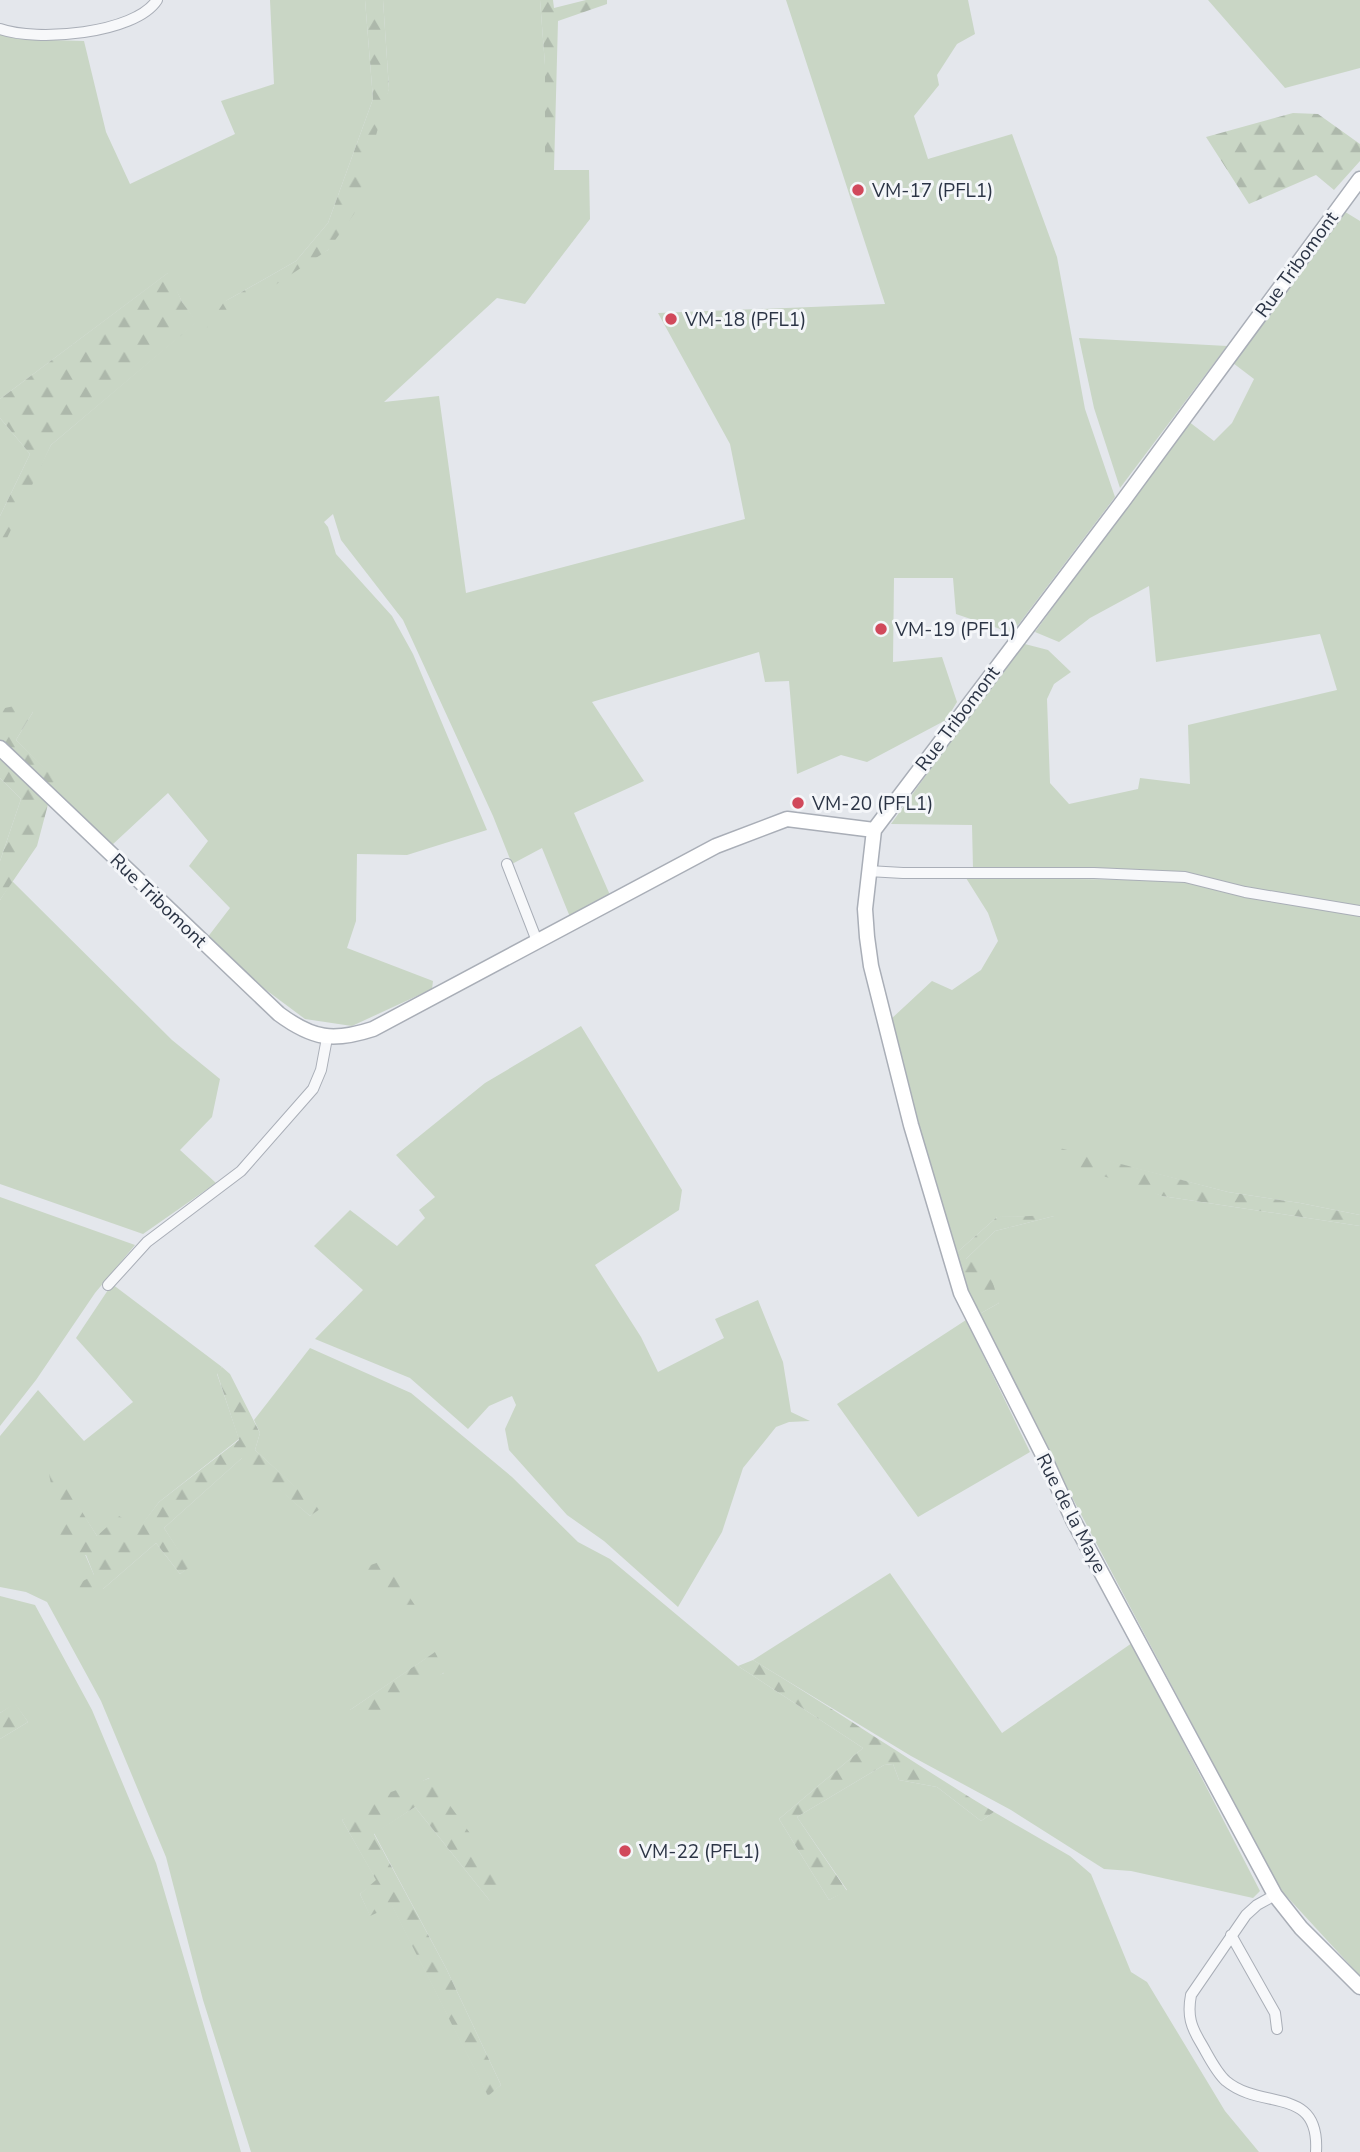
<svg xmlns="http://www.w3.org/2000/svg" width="1360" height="2152" viewBox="0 0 1360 2152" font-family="'Nunito Sans',sans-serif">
  <defs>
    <pattern id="forest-firs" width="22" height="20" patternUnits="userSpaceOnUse" patternTransform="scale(1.75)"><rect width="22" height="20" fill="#c9d6c5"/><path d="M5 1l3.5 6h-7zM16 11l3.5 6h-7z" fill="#adb8ab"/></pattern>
  </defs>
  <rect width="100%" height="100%" fill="#e4e7ec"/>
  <path fill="#c9d6c5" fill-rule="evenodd" d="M270,0h95l8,99 -45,124 -32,38 -72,41 104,-52 61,-161 -6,-89h157l5,65 1,105h43l1,49 -65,85 -28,-6 -113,104 55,-6 27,197 279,-74 -15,-75 -72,-131 227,-9 -99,-304h182l7,34 -18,10 -20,31 2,10 -25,31 14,43 84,-25 45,123 28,152 30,88 -103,136 -56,-19 -3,-36h-59l-1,84 49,-5 15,45 -11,18 -79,42 -26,-7 -44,19 -8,-93 -24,1 -6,-30 -167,50 52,79 -70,32 36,82 -40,22 -28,-69 -30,16 -19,-48 -90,-196 -62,-80 -8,-26 -9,8 4,5 8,27 56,62 21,38 74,176 -80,25 -50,-1 -1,67 -9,27 86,33 -1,8 -80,37 -47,-7 -55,-41 -43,-40 23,-30 -41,-42 19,-25 -40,-48 -56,52 -60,-57 2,-10 -38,-38 17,-28 -33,-3v-164l51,-100 145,-123 -14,-20 -14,-29 -168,126v-365l19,5 65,2 22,91 24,52 105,-50 -14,-33 53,-17z
    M1208,0h152v68l-75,20z
    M1342,210l18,11v685l-103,-16 -78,-18 -206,-3 -1,-44 -81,-1 130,-181 27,7 23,22 -17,12 -7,15 3,84 19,21 69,-15 2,-11 50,6 -2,-59 149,-35 -17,-56 -164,28 -7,-76 -59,32 -31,24 -24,-10 153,-211 26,20 18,-18 22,-44 -21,-16z
    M1079,338l148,8 -107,142 -26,-80z
    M0,418l30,36 -30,62z
    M0,778l21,21 -21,62z
    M966,878l207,2 141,29 46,6v300l-60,-12 -72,-11 -176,-45 110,49 198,30v750l-81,-88 -303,-572 23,-13 -34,-43 30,-29 59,-15 -57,1 -43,38 -64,-235 42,-39 20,9 29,-20 17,-29 -10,-28z
    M12,881l160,159 48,39 -8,38 -32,33 36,33 -73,51 -143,-50v-284z
    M581,1026l101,164 -3,20 -84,55 46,72 17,35 66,-34 -9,-19 43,-19 25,62 8,50 19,9 -21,1 -13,5 -33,41 -21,64 -44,75 -74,-66 -37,-26 -58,-65 -4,-21 11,-24 -4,-9 -23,10 -21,23 -58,-51 -95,-39 48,-49 -49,-44 36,-36 47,36 28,-28 -6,-8 16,-13 -39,-42 89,-72z
    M0,1197l135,48 -40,48 -59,87 -36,46z
    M112,1284l110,83 -5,7 22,65 -80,63 -20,27 -42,7 -27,-42 -20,-20 44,101 9,14 53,-46 24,31 9,-7 -25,-39 79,-71 67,59 9,-7 -64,-59 5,-17 -6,-13 56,-72 101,45 101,84 66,65 32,17 128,107 125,82 -84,71 50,81 18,-10 -50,-73 87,-52 9,-1 6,16 38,7 44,34 13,-9 76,44 21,18 40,98 16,10 78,129 34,41h-1008l-48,-152 -37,-143 -65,-156 -54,-99 -21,-10 -26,-5v-151l38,-46 46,51 49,-39 -57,-64zM434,1653l10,20 -94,37zM429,1778l61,123 -75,-94 -41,26 72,135 55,117 -13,10 -96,-190 -22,10 -10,-21 17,-13 -35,-61z
    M966,1320l64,132 -112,65 -81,-113z
    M890,1573l112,160 130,-90 128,248 -7,7 -122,-27 -27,-2 -93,-59 -100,-54 -158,-96z
    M0,1596l35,9 57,105 64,153 85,289h-241v-413l28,-17 -13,-18 -15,9z"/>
  <path fill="url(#forest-firs)" d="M365,0h18l6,89 -35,125 -26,36 -124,82 20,-30 72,-41 32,-38 45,-124z
    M540,0h13l1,8 32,-8h21v4l-49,17 -4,149h-9v-105z
    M1293,113l25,1 42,30v17l-26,29 -18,-15 -67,29 -43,-67z
    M169,272l13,30 15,20 -146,123 -51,108v-37l30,-62 -30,-36v-19z
    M24,704l9,8 -17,28 39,38 -18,68 -37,54v-39l21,-62 -21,-21v-69z
    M1052,1146l176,46 72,11 60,12v11l-198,-30 -109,-37z
    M1058,1215l-63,16 -29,28 23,11 10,33 -23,13 -22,-61 43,-38z
    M222,1367l8,7 30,59 -5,17 65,59 -10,7 -68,-58 -78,70 26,39 -10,7 -24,-31 -53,46 -27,12 -4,-14 22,-12 -8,-20 -23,1 -8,-12 6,-11 -12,-59 21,-8 9,15 -8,13 26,42 22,-20 20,12 20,-26 80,-62 -22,-67z
    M385,1560l37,56 -13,8 -44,-57z
    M435,1652l10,20 -82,52 -13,-14z
    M753,1660c82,49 160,103 241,152l-13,9 -44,-34 -38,-7 -6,-16 -9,1 -87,52 50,74 -18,9 -50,-81 84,-71 -125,-82z
    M15,1703l13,19 -28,17v-26z
    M430,1778l79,109 -19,14 -75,-94 -41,27 72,134 55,117 -13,11 -96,-190 -22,10 -10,-22 16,-14 -34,-60 35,-23z"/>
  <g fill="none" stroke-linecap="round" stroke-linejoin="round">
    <g stroke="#a9aeb7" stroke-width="12">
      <path id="street" d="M0,29c36,13 135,5 157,-29
        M507,864l30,77
        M868,871l35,2h191l91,4 60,15 115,19
        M108,1285l39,-43 94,-71 72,-82 8,-19 6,-32
        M1275,1895l-18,10 -11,10 -55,80c-4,21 0,32 11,50 7,12 14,27 24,36 36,30 94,4 90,71
        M1231,1935l44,78 2,16"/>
    </g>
    <g stroke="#a9aeb7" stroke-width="17">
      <path id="secondary" d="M1360,179l-237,322 -249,329 -9,79 2,28 4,29 40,159 50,168 84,166 28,61 202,375 26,33 59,59
        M0,748l279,266c34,25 54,28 94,15l343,-183 71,-27 87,11"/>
    </g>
    <use href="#street" stroke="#f7f8fa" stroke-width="10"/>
    <use href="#secondary" stroke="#fff" stroke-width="14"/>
  </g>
  <g fill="#d1495b" stroke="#f4f6f9" stroke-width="2.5">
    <circle cx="858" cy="190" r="7"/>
    <circle cx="671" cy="319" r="7"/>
    <circle cx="881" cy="629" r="7"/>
    <circle cx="798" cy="803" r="7"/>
    <circle cx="625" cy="1851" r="7"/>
  </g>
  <g text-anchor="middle" stroke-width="6" stroke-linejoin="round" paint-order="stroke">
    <g font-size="19" fill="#2b3445" stroke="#f4f6f9" text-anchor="start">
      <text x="872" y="197">VM-17 (PFL1)</text>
      <text x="685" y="326">VM-18 (PFL1)</text>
      <text x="895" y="636">VM-19 (PFL1)</text>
      <text x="812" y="810">VM-20 (PFL1)</text>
      <text x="639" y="1858">VM-22 (PFL1)</text>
    </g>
    <g font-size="19" fill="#2b3445" stroke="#f4f6f9">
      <text transform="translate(1296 264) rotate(-54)" y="7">Rue Tribomont</text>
      <text transform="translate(957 718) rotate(-53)" y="7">Rue Tribomont</text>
      <text transform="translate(159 900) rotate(44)" y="7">Rue Tribomont</text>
      <text transform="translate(1072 1513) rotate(63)" y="7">Rue de la Maye</text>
    </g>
  </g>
</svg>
